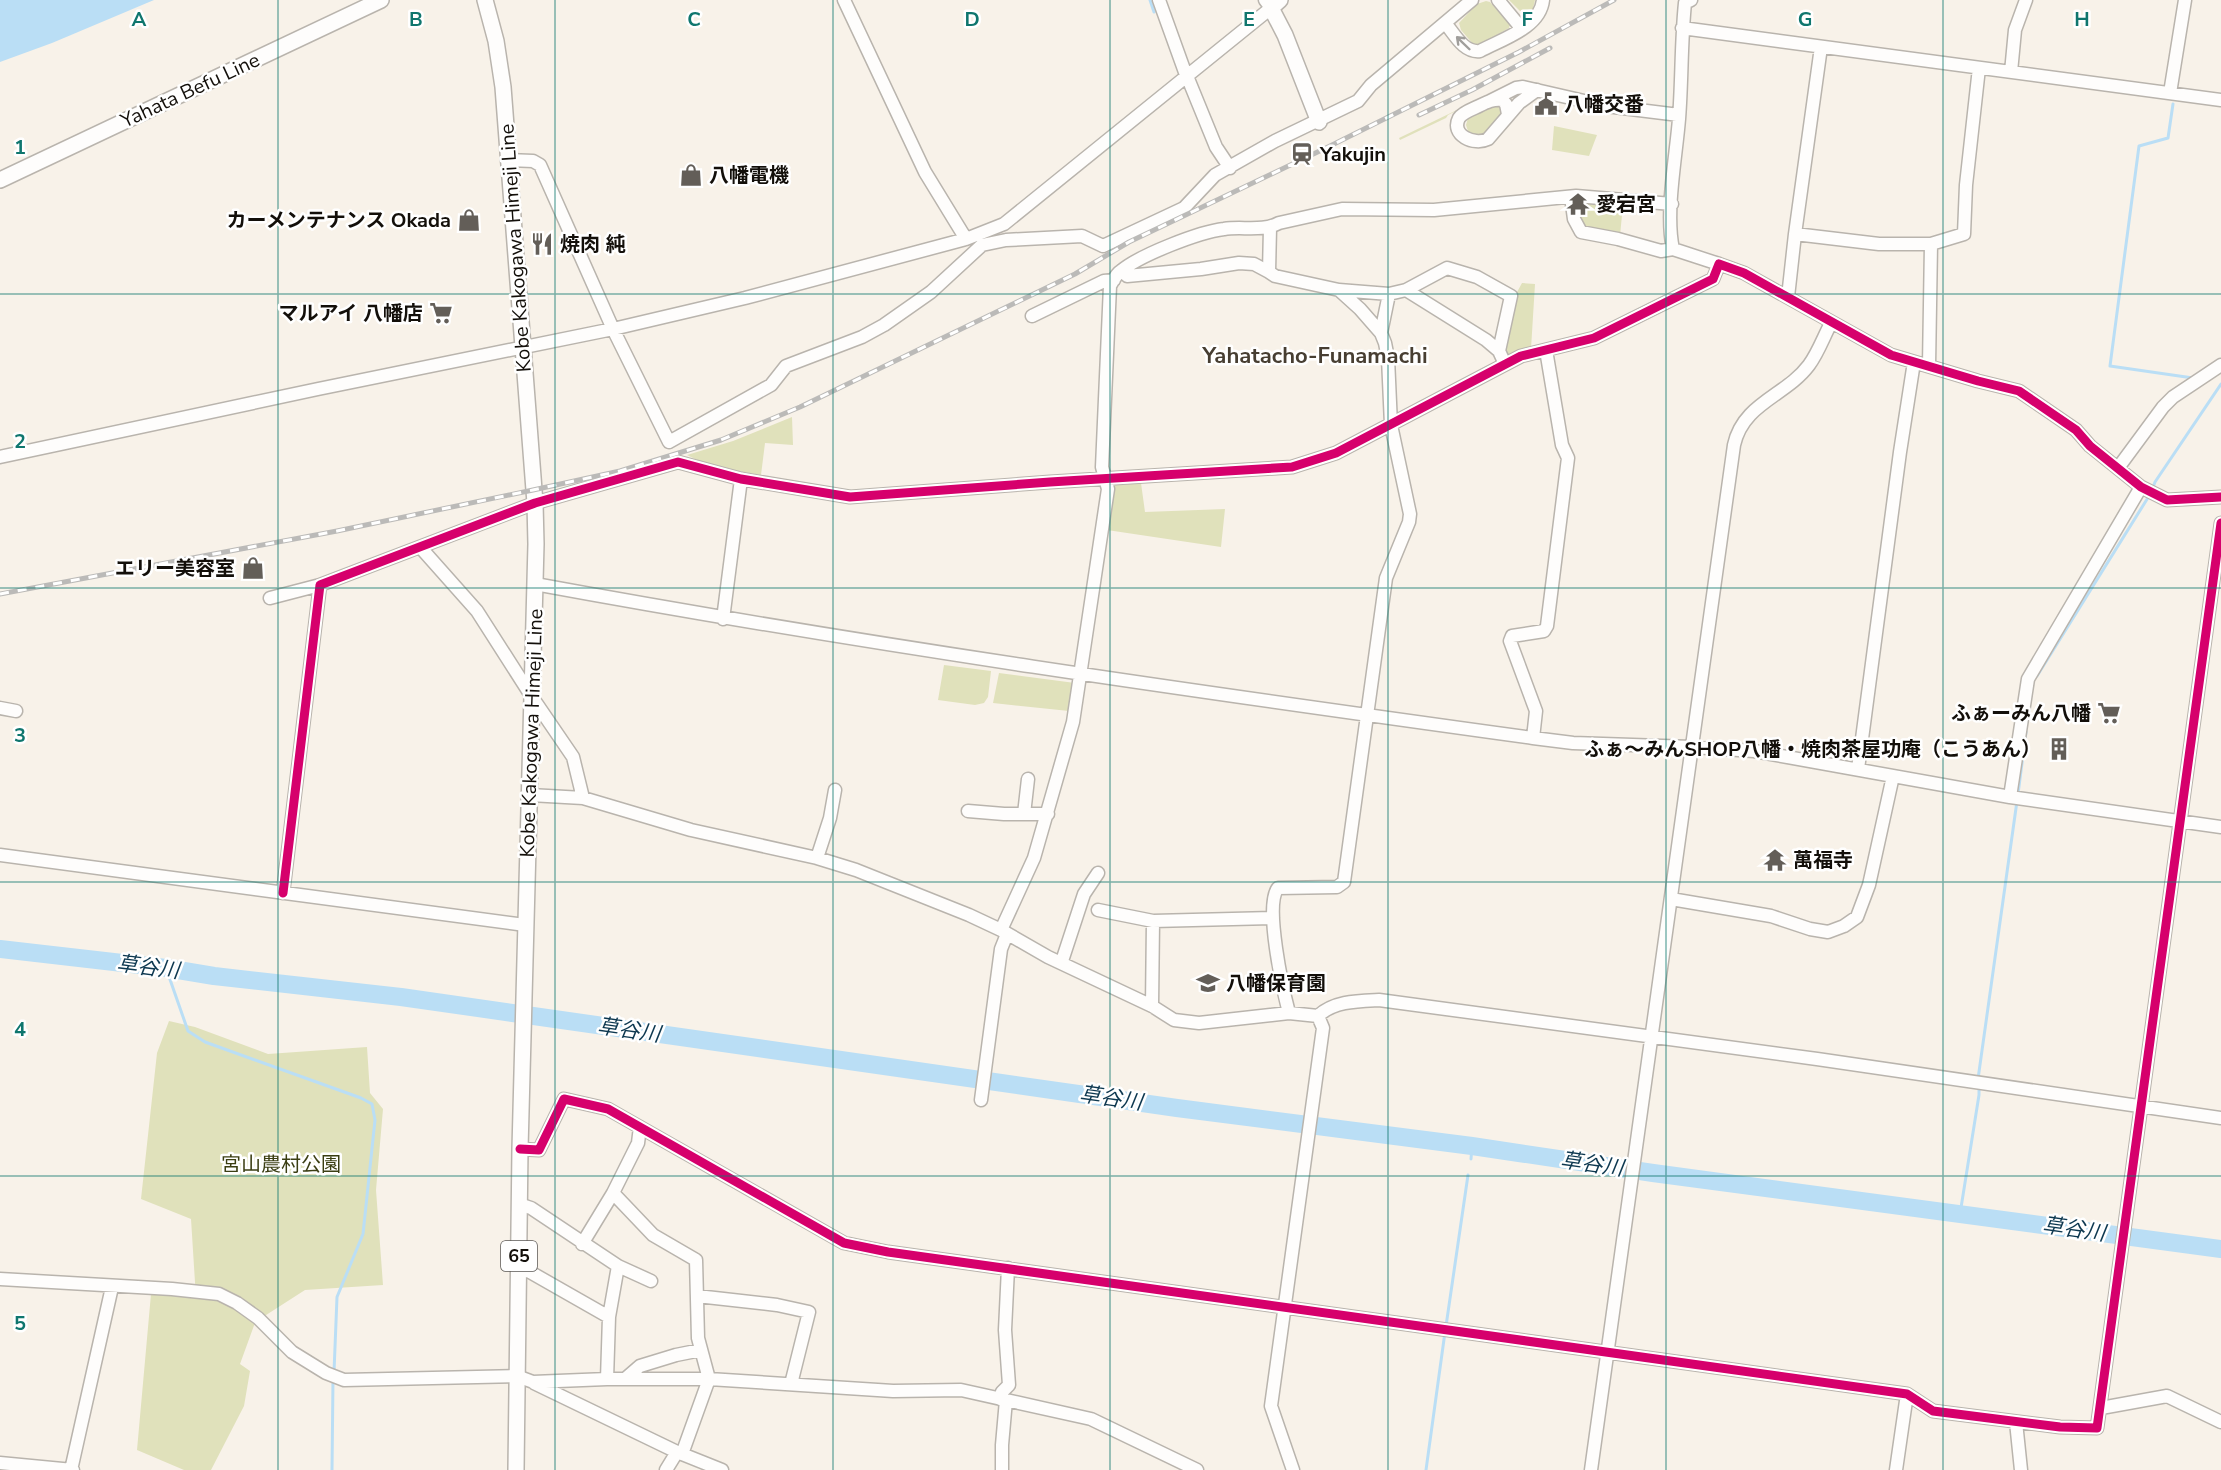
<svg xmlns="http://www.w3.org/2000/svg" width="2221" height="1470" viewBox="0 0 2221 1470" font-family="'Nunito Sans','Noto Sans JP',sans-serif">
  <rect width="100%" height="100%" fill="#f8f2e9"/>
  <path fill="#e0e1bb" d="M1509,0h26l-2,9 -13,2z
    M1486,1l4,1 20,23 -1,3 -28,16h-8l-12,-14 -2,-7 18,-19z
    M1519,80l-71,35 -2,3 -46,22 -1,-2z
    M1499,103l5,9 -15,20 -10,5 -10,-3 -3,-9 3,-10z
    M1554,126l43,9 -8,21 -37,-6z
    M1581,201l42,3 -3,32 -32,-5 -15,-23h8z
    M1522,283l13,1 -4,65 -23,6 -4,-3 12,-58z
    M792,417l1,28 -28,-2 -4,32 -52,-9 -22,-11 46,-14z
    M1141,483l4,29 80,-3 -4,38 -114,-17 7,-45z
    M944,665l47,6 -3,26 -4,6 -9,2 -37,-5z
    M999,673l76,10 -6,28 -76,-8z
    M169,1021l26,6 73,27 99,-7 3,46 13,16 -7,81 7,95 -78,5 -42,27 -20,-16 -47,-4 23,4 17,6 20,13 -16,44 10,7 -6,35 -33,64h-27l-47,-20 14,-156 45,4 -5,-79 -50,-20 16,-146z"/>
  <path fill="#badef5" d="M0,0h154l-102,43 -52,19z"/>
  <g fill="none" stroke-linecap="round" stroke-linejoin="round">
    <path stroke="#badef5" stroke-width="3" d="M1150,0l4,12
      M2173,104l-5,34 -29,8 -29,220 83,12
      M2152,490l3,-8 66,-98
      M2037,676l112,-180
      M2018,794l8,-62
      M166,968l22,63 17,11 156,56 11,6 3,16 -12,114 -26,63 -3,75
      M1978,1079l39,-278
      M1471,1159l1,-13
      M1960,1214l19,-119v-9
      M1446,1326l22,-151
      M332,1470l1,-91
      M1426,1470l19,-138"/>
    <path stroke="#badef5" stroke-width="18" d="M0,949l166,19 48,8 187,21 776,111 295,38 181,27 568,76"/>
    <g stroke="#b9b4ad" stroke-width="15">
      <path id="minor" d="M844,0l81,172 41,67
        M1159,0l27,75
        M1498,0l24,29
        M1446,24c9,11 18,29 34,27 22,-12 60,-23 63,-51
        M1682,28l539,72
        M2011,72l4,-42 11,-30
        M1187,76l29,71 14,21
        M2170,93l15,-93
        M1490,101l26,-13 7,-1 83,19 73,9
        M1508,114l-2,-10 -4,-4c-9,-1 -15,2 -23,6 -6,3 -16,6 -20,12 -9,17 15,28 29,21l31,-36 18,-13
        M507,160l26,1 7,4 73,164 56,113 102,-57 15,-19 76,-29 22,-12 47,-33 51,-47 24,-5 76,-4 21,10 81,-38 31,-33 60,-34 83,-40 13,-16 101,-85
        M1571,197l3,22 7,13 37,7 43,12 12,-2 46,15
        M1270,228l-1,44 6,4 64,14 21,19 21,24 4,10 3,15 3,67 19,89 -1,8 -23,56 -42,304 -7,5 -59,1c-14,17 5,102 11,125
        M1795,234l84,10h52
        M1673,249c-8,-36 3,-92 6,-130 3,-38 2,-77 6,-116l6,-3
        M1122,270l5,6 74,-7 38,-6 15,1 15,8
        M1339,290l50,4 17,-4 41,-22 30,9 34,19 -12,55 6,13
        M1406,290l80,50 13,11
        M1788,297l7,-63 26,-187
        M1032,316l72,-35 10,-1
        M1381,333l8,-39
        M1929,366l2,-122 33,-10 2,-49 13,-117
        M0,457l318,-68 295,-60 132,-31 221,-59 38,-15 267,-216 -6,-8
        M2118,468l45,-61 10,-10 48,-32
        M421,548l56,63 55,86 41,60 10,41 108,32 126,28 39,12 113,45 32,15 47,27 104,49 22,14 25,3 90,-10 29,3
        M535,584c331,61 664,108 998,154l40,5 119,4 62,4 256,46 211,30
        M270,598l50,-13
        M723,619l18,-140
        M0,708l16,3
        M1533,738l3,-27 -26,-70 2,-5 32,-5 3,-5 21,-168 -6,-13 -16,-95
        M1858,769l42,-317 14,-90
        M530,795l53,3
        M2010,797l18,-118 113,-192
        M968,811l36,3h44
        M1024,814l4,-35
        M0,855l525,70
        M817,858l13,-40 5,-28
        M283,893l37,-308 215,-82 143,-41 63,17 109,18 200,-15 242,-15 44,-14 185,-97 73,-18 119,-59 6,-15 25,9 147,82 87,26 41,10 57,39 14,16 51,41 26,13 54,-3
        M1671,899l100,17 39,13 18,3 16,-6 13,-9 12,-32 24,-109
        M1098,910l55,11 120,-3
        M1001,930l33,-72 39,-136 35,-233 -6,-22 8,-181c3,-5 6,-12 11,-15 19,-16 78,-39 103,-42 18,-3 38,3 55,-6l63,-14 92,1 142,-14 96,8
        M1059,962l4,-4 21,-64 14,-21
        M1152,1006l1,-85
        M1318,1016c16,-15 40,-15 61,-16l438,59 404,59
        M981,1100l20,-151 6,-15
        M640,1127l-2,16 -25,50 40,42 43,25 2,78 11,41 -27,75
        M520,1149l19,1 25,-51 44,10 236,134 44,9 1019,142 26,17 127,16 37,1 124,-905
        M519,1204l12,4 87,58 33,15
        M582,1244l31,-51
        M518,1269l12,3 79,45
        M0,1279l172,10 47,5 18,9 21,15 34,34 34,21 18,7 173,-4 16,6 74,-3h102l184,12 68,-1 130,29 106,51
        M697,1296l80,9 32,7 -18,72
        M607,1379l2,-62 9,-51
        M625,1379l15,-13 36,-11 25,-5
        M534,1383l143,69 45,18
        M1000,1399l2,-7 7,-7 -4,-55 3,-62
        M2101,1408l66,-12 54,26
        M2016,1422l5,48
        M0,1463l73,7
        M71,1470l41,-183
        M666,1470l11,-18
        M1002,1470v-25l4,-45
        M1293,1470l-22,-64 52,-378 -5,-12
        M1591,1470l143,-1025c9,-42 52,-49 75,-80 9,-12 15,-29 22,-42
        M1896,1470l11,-76"/>
    </g>
    <g stroke="#b9b4ad" stroke-width="18">
      <path id="major" d="M485,0l11,41 7,46 32,416 1,41 -16,605 -4,321
        M1280,0l-9,8 14,27 34,87
        M0,180l381,-180"/>
    </g>
    <use href="#minor" stroke="#fefdfc" stroke-width="12"/>
    <use href="#major" stroke="#fefdfc" stroke-width="15"/>
    <g stroke="#bbbab8" stroke-width="5">
      <path id="rail" d="M1419,115l53,-25 78,-42
        M0,594l337,-63 196,-41 87,-19 101,-31 79,-33 275,-133 54,-32 199,-95 191,-95 95,-52"/>
    </g>
    <use href="#rail" stroke="#fff" stroke-width="3" stroke-dasharray="9" stroke-linecap="butt"/>
    <g stroke="#fff" stroke-width="13">
      <path id="cycleway" d="M283,893l37,-308 215,-82 143,-41 63,17 109,18 200,-15 242,-15 44,-14 185,-97 73,-18 119,-59 6,-15 25,9 147,82 87,26 41,10 57,39 14,16 51,41 26,13 54,-3
        M520,1149l19,1 25,-51 44,10 236,134 44,9 1019,142 26,17 127,16 37,1 124,-905"/>
    </g>
    <use href="#cycleway" stroke="#d6006c" stroke-width="9"/>
  </g>
  <defs><path id="oneway-shaft" d="M-6 0H5M1.5-3L5.5 0L1.5 3" fill="none" stroke-width="1.6" stroke-linecap="round" stroke-linejoin="round" transform="scale(1.5)"/></defs>
  <use stroke="#a09e9b" href="#oneway-shaft" transform="translate(1463 43) rotate(-136)"/>
  <path fill="none" stroke="#0f766e" stroke-width="1.5" stroke-opacity="0.55" d="M278,0v1470M555,0v1470M833,0v1470M1110,0v1470M1388,0v1470M1666,0v1470M1943,0v1470M0,294h2221M0,588h2221M0,882h2221M0,1176h2221"/>
  <defs>
    <g id="civic-bare" transform="scale(1.8)"><path d="M-.6-6.5H3V-4.5H.6V-3L4-1V1h2V6H-6V1h2V-1L-.6-3ZM-1.2 2.5V6h2.4V2.5Z" fill="#635e58" stroke="#fff" stroke-width="2.5" paint-order="stroke"/></g>
    <g id="station-bare" transform="scale(1.8)"><path d="M-3-6H3Q5-6 5-4V2Q5 4 3 4L4.5 6H3L1.5 4h-3L-3 6H-4.5L-3 4Q-5 4-5 2V-4Q-5-6-3-6ZM-3.5-4v3h7v-3ZM-3.5 1v1.5H-2V1ZM2 1v1.5H3.5V1Z" fill="#635e58" stroke="#fff" stroke-width="2.5" paint-order="stroke"/></g>
    <g id="shop-bare" transform="scale(1.8)"><path d="M-5-2.5h2.3a2.7 3.5 0 0 1 5.4 0H5L5.5 6h-11ZM-1.5-2.5h3a1.5 2.3 0 0 0-3 0Z" fill="#635e58" stroke="#fff" stroke-width="2.5" paint-order="stroke"/></g>
    <g id="temple-bare" transform="scale(1.8)"><path d="M0-6L5-2H3V0L6.5 2.5H4V6H1.5V3h-3V6H-4V2.5H-6.5L-3 0V-2H-5Z" fill="#635e58" stroke="#fff" stroke-width="2.5" paint-order="stroke"/></g>
    <g id="restaurant-bare" transform="scale(1.8)"><path d="M-5-6h1v4h1v-4h1v4h1v-4h1v5L-1.5 .5V6h-2V.5L-5-1ZM5-6V6H3V1.5H1.5Q1.5-4 5-6Z" fill="#635e58" stroke="#fff" stroke-width="2.5" paint-order="stroke"/></g>
    <g id="supermarket-bare" transform="scale(1.8)"><path d="M-6-5.5h2.5l.6 2H6L4.5 2H-2.5L-4.4-4H-6ZM-1.5 3.2a1.3 1.3 0 1 0 .1 0ZM3 3.2a1.3 1.3 0 1 0 .1 0Z" fill="#635e58" stroke="#fff" stroke-width="2.5" paint-order="stroke"/></g>
    <g id="building-bare" transform="scale(1.8)"><path d="M-4-6H4V6H1V3H-1V6H-4ZM-2.5-4.3h1.7v1.8h-1.7ZM.8-4.3h1.7v1.8H.8ZM-2.5-1h1.7V.8h-1.7ZM.8-1h1.7V.8H.8Z" fill="#635e58" stroke="#fff" stroke-width="2.5" paint-order="stroke"/></g>
    <g id="school-bare" transform="scale(1.8)"><path d="M0-5L7-2L0 1L-7-2ZM-4 1L0 2.5L4 1V4Q0 6-4 4Z" fill="#635e58" stroke="#fff" stroke-width="2.5" paint-order="stroke"/></g>
  </defs>
  <g fill-rule="evenodd">
    <use href="#civic-bare" x="1546" y="104"/>
    <use href="#station-bare" x="1302" y="154"/>
    <use href="#shop-bare" x="691" y="175"/>
    <use href="#temple-bare" x="1578" y="204"/>
    <use href="#shop-bare" x="469" y="220"/>
    <use href="#restaurant-bare" x="542" y="244"/>
    <use href="#supermarket-bare" x="441" y="313"/>
    <use href="#shop-bare" x="253" y="568"/>
    <use href="#supermarket-bare" x="2109" y="713"/>
    <use href="#building-bare" x="2059" y="749"/>
    <use href="#temple-bare" x="1775" y="860"/>
    <use href="#school-bare" x="1208" y="983"/>
  </g>
  <g text-anchor="middle" stroke-width="5" stroke-linejoin="round" paint-order="stroke">
    <rect fill="#fff" stroke="#5a5754" stroke-width="1.5" x="501" y="1241" width="36" height="30" rx="4.5"/>
    <g font-size="18" font-weight="bold" fill="#130f0a">
      <text x="519" y="1262">65</text>
    </g>
    <g font-size="20" fill="#130f0a" stroke="#fff">
      <text transform="translate(190 90) rotate(-25)" y="7">Yahata Befu Line</text>
      <text transform="translate(515 248) rotate(-94)" y="7">Kobe Kakogawa Himeji Line</text>
      <text transform="translate(531 733) rotate(-88)" y="7">Kobe Kakogawa Himeji Line</text>
    </g>
    <g font-size="20" font-weight="bold" fill="#130f0a" stroke="#fff" text-anchor="start">
      <text x="1564" y="111">八幡交番</text>
      <text x="1320" y="161">Yakujin</text>
      <text x="709" y="182">八幡電機</text>
      <text x="1596" y="211">愛宕宮</text>
      <text x="451" y="227" text-anchor="end">カーメンテナンス Okada</text>
      <text x="560" y="251">焼肉 純</text>
      <text x="423" y="320" text-anchor="end">マルアイ 八幡店</text>
      <text x="235" y="575" text-anchor="end">エリー美容室</text>
      <text x="2091" y="720" text-anchor="end">ふぁーみん八幡</text>
      <text x="2041" y="756" text-anchor="end">ふぁ～みんSHOP八幡・焼肉茶屋功庵（こうあん）</text>
      <text x="1793" y="867">萬福寺</text>
      <text x="1226" y="990">八幡保育園</text>
    </g>
    <g font-size="20" fill="#3b3e13" stroke="#fff">
      <text x="281" y="1171">宮山農村公園</text>
    </g>
    <g font-size="21" font-style="italic" fill="#0d3850" stroke="#fff">
      <text transform="translate(148 967) rotate(7)" y="7">草谷川</text>
      <text transform="translate(629 1030) rotate(8)" y="7">草谷川</text>
      <text transform="translate(1111 1098) rotate(8)" y="7">草谷川</text>
      <text transform="translate(1592 1164) rotate(8)" y="7">草谷川</text>
      <text transform="translate(2074 1229) rotate(8)" y="7">草谷川</text>
    </g>
    <g font-size="22" font-weight="bold" fill="#473e32" stroke="#fff">
      <text x="1315" y="363">Yahatacho-Funamachi</text>
    </g>
  </g>
  <g font-size="20" text-anchor="middle" font-weight="bold" fill="#0f766e" stroke="#fff" stroke-width="5" stroke-linejoin="round" paint-order="stroke">
    <text x="139" y="26">A</text>
    <text x="416" y="26">B</text>
    <text x="694" y="26">C</text>
    <text x="972" y="26">D</text>
    <text x="1249" y="26">E</text>
    <text x="1527" y="26">F</text>
    <text x="1805" y="26">G</text>
    <text x="2082" y="26">H</text>
    <text x="20" y="154">1</text>
    <text x="20" y="448">2</text>
    <text x="20" y="742">3</text>
    <text x="20" y="1036">4</text>
    <text x="20" y="1330">5</text>
  </g>
</svg>
